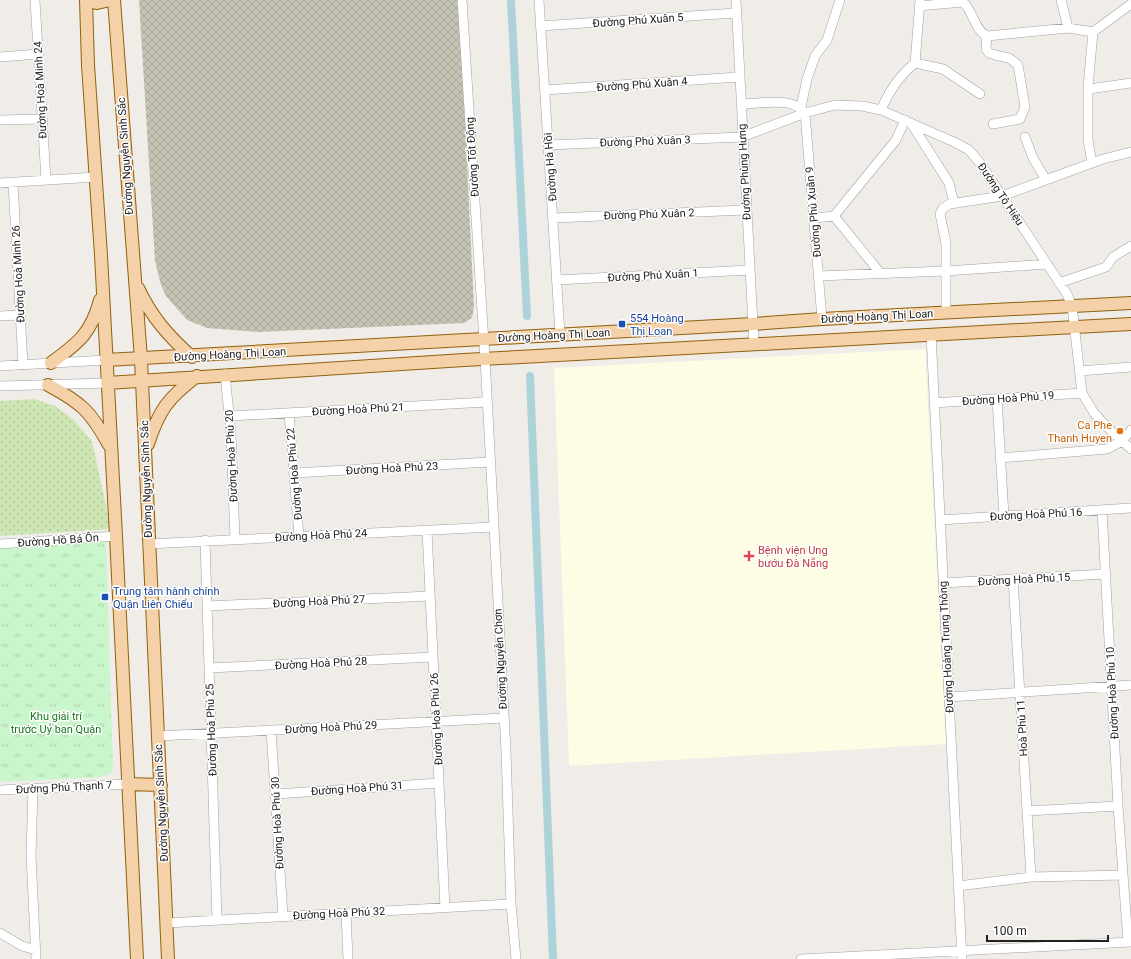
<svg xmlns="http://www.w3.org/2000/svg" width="1131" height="959" viewBox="0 0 1131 959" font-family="Roboto,sans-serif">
  <defs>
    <pattern id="construction-cross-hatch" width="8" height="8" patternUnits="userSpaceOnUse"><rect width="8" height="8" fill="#c5c4b4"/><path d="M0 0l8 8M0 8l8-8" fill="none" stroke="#a9a89a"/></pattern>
    <pattern id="grass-dots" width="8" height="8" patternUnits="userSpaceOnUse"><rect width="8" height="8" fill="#cee6b3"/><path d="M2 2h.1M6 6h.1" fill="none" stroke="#b1c59a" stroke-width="1.8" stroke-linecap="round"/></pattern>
    <pattern id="park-tufts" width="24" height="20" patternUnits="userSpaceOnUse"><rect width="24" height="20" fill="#caf6cc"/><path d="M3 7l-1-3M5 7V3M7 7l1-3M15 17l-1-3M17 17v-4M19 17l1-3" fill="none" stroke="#add3af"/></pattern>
  </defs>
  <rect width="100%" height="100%" fill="#f0ede9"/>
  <path fill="#fdfce5" d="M925,349l21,395 -377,22 -15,-398z"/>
  <path fill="url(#construction-cross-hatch)" d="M139,0h320l15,307 -2,11 -8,5 -206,9 -51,-4 -20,-8 -21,-24 -5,-11 -6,-24z"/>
  <path fill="url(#grass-dots)" d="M34,399l21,7 19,14 18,21 19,88 -111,7v-135z"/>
  <path fill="url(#park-tufts)" d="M106,540l7,230 -3,4 -9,3 -101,5v-236z"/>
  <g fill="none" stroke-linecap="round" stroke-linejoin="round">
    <path stroke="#add2da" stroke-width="8" d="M511,0l16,316
      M530,376l23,583"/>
    <g stroke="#a2a2a2" stroke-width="10">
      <path id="minor" d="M35,0l11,180
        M462,0l23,358 21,393 5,153 5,55
        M539,0l21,334
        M736,0l18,344
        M1061,0l7,28
        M919,6l44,-4c10,9 12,29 24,34l81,-8 25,4 -5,55v53l4,23
        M540,26l196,-13
        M1093,32l38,-28
        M987,36l-1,13 3,4 6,2 14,3 9,7 7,42 -5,12 -27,5
        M0,57l39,-3
        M915,63l28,6 37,25
        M1089,89l42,-6
        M545,90l194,-13
        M741,104c18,0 52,-8 64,9l17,206
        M801,107l6,-28 8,-23 12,-16 13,-40
        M881,110c8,-19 18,-34 34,-47l5,-62
        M0,120l41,-1
        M911,123l38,60 5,20
        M1025,137l8,21 13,22
        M548,145l194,-8 63,-24 30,-8 27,1 19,4 73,32 15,8 11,13 87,131 5,12 10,87 12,20 12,13 25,23
        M0,183l96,-6
        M13,183l10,182
        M553,218l193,-8
        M814,218l20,-2
        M881,274l-47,-58 62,-76 9,-20
        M818,276l128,-5 101,-7
        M556,280l194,-10
        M1059,283l47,-16 7,-10 18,-11
        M946,313v-70l-6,-29 3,-6 7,-4 52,-8 101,-37 28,-7
        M0,316l20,-1
        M931,334l31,625
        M0,366l106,-6
        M1079,371l52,-4
        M225,374l6,60 4,105
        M0,386l107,-3
        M997,399l7,117
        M934,403l148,-10
        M289,413l10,123
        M229,416l258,-14
        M1000,458l107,-9 15,-8 9,-11
        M294,473l196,-11
        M1102,510l16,296 10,136
        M940,520l191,-12
        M427,530l18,378
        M205,540l12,380
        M0,544l116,-8
        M148,544l345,-17
        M1013,579l18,298
        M943,583l162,-9
        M207,606l223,-10
        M209,668l224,-11
        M949,697l182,-12
        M271,730l12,186
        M158,736l346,-18
        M33,789l-2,66 5,104
        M0,790l127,-6
        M276,794l163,-11
        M1027,811l91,-5
        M958,886l73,-9 92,-2
        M346,913l2,46
        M167,923l344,-19
        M0,933l22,13 14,4
        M801,959l330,-17"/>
    </g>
    <g stroke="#91600d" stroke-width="14">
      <path id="major" d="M86,0l2,65 13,190 15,281 21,423
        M88,0l9,3 13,-3
        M114,0l27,359 27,600
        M138,288c13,28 30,48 54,69
        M106,360l647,-36 69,-5 309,-16
        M51,363c27,-20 40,-29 49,-63
        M107,383l357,-23 667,-36
        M48,385c34,18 43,27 61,60
        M148,444c11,-34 20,-46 49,-68
        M127,784l34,1"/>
    </g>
    <use href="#minor" stroke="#fff" stroke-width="9"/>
    <use href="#major" stroke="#f5d1a9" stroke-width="12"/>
  </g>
  <g fill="#1a4fb4" stroke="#fff" stroke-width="1.5">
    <rect x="618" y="320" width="8" height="8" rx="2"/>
    <rect x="101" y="593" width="8" height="8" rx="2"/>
  </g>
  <circle fill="#e8710a" stroke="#fff" stroke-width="1.5" cx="1120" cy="431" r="4"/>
  <path fill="#e0444e" stroke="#fff" stroke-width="1.5" d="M747 550h4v4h4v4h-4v4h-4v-4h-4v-4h4z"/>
  <g text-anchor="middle" stroke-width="3" stroke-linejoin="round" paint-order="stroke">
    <g font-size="11" fill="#212121" stroke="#fff">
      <text transform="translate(638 20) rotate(-4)" y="4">Đường Phú Xuân 5</text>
      <text transform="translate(642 84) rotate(-4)" y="4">Đường Phú Xuân 4</text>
      <text transform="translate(40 90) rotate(-93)" y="4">Đường Hoà Minh 24</text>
      <text transform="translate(645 141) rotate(-2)" y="4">Đường Phú Xuân 3</text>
      <text transform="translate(125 156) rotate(-94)" y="4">Đường Nguyễn Sinh Sắc</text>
      <text transform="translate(472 157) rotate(-94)" y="4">Đường Tốt Động</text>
      <text transform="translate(550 167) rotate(-94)" y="4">Đường Hà Hồi</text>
      <text transform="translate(744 172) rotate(-93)" y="4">Đường Phùng Hưng</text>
      <text transform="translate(1001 194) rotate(56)" y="4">Đường Tô Hiệu</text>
      <text transform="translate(813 212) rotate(-95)" y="4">Đường Phú Xuân 9</text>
      <text transform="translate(649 214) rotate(-2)" y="4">Đường Phú Xuân 2</text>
      <text transform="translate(18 274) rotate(-93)" y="4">Đường Hoà Minh 26</text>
      <text transform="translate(653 275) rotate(-3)" y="4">Đường Phú Xuân 1</text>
      <text transform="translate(877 316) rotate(-3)" y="4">Đường Hoàng Thị Loan</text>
      <text transform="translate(554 335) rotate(-3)" y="4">Đường Hoàng Thị Loan</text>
      <text transform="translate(230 354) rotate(-3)" y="4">Đường Hoàng Thị Loan</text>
      <text transform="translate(1008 398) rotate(-4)" y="4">Đường Hoà Phú 19</text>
      <text transform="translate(358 409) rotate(-3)" y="4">Đường Hoà Phú 21</text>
      <text transform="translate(231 456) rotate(-93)" y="4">Đường Hoà Phú 20</text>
      <text transform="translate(392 468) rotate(-3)" y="4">Đường Hoà Phú 23</text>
      <text transform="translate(294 474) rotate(-95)" y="4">Đường Hoà Phú 22</text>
      <text transform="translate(146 479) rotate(-92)" y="4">Đường Nguyễn Sinh Sắc</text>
      <text transform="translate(1036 514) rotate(-3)" y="4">Đường Hoà Phú 16</text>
      <text transform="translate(321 535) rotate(-3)" y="4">Đường Hoà Phú 24</text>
      <text transform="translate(58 540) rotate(-4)" y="4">Đường Hồ Bá Ôn</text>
      <text transform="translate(1024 579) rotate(-3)" y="4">Đường Hoà Phú 15</text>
      <text transform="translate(319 601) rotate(-3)" y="4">Đường Hoà Phú 27</text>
      <text transform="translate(946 647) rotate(-93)" y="4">Đường Hoàng Trung Thông</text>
      <text transform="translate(500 659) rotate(-93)" y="4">Đường Nguyễn Chơn</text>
      <text transform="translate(321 663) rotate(-3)" y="4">Đường Hoà Phú 28</text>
      <text transform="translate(1112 693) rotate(-93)" y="4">Đường Hoà Phú 10</text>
      <text transform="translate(436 719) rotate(-93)" y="4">Đường Hoà Phú 26</text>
      <text transform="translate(331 727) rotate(-3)" y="4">Đường Hoà Phú 29</text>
      <text transform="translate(1022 728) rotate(-93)" y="4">Hoà Phú 11</text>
      <text transform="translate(211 730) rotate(-92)" y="4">Đường Hoà Phú 25</text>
      <text transform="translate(64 787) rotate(-3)" y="4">Đường Phú Thạnh 7</text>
      <text transform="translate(357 788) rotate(-4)" y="4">Đường Hoà Phú 31</text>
      <text transform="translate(161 803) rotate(-93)" y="4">Đường Nguyễn Sinh Sắc</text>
      <text transform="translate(277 823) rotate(-93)" y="4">Đường Hoà Phú 30</text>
      <text transform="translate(339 913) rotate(-3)" y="4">Đường Hoà Phú 32</text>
    </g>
    <g font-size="11" fill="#164399" stroke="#fff" text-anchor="start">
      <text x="630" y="322">554 Hoàng<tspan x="630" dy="13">Thị Loan</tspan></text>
      <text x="113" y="595">Trung tâm hành chính<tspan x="113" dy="13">Quận Liên Chiểu</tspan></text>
    </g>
    <g font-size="11" fill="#c56008" stroke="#fff" text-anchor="end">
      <text x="1112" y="429">Ca Phe<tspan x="1112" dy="13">Thanh Huyen</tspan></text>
    </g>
    <g font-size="11" fill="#be3a42" stroke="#fff" text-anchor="start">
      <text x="758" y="554">Bệnh viện Ung<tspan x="758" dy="13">bướu Đà Nẵng</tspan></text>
    </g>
    <g font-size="11" fill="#16781a" stroke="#fff">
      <text x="56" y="720">Khu giải trí<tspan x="56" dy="13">trước Uỷ ban Quận</tspan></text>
    </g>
  </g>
  <path d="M987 935v6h121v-6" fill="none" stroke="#212121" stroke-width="2"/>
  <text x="993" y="935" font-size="12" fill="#212121" stroke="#ffffff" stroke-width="3" paint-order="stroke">100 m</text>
</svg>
